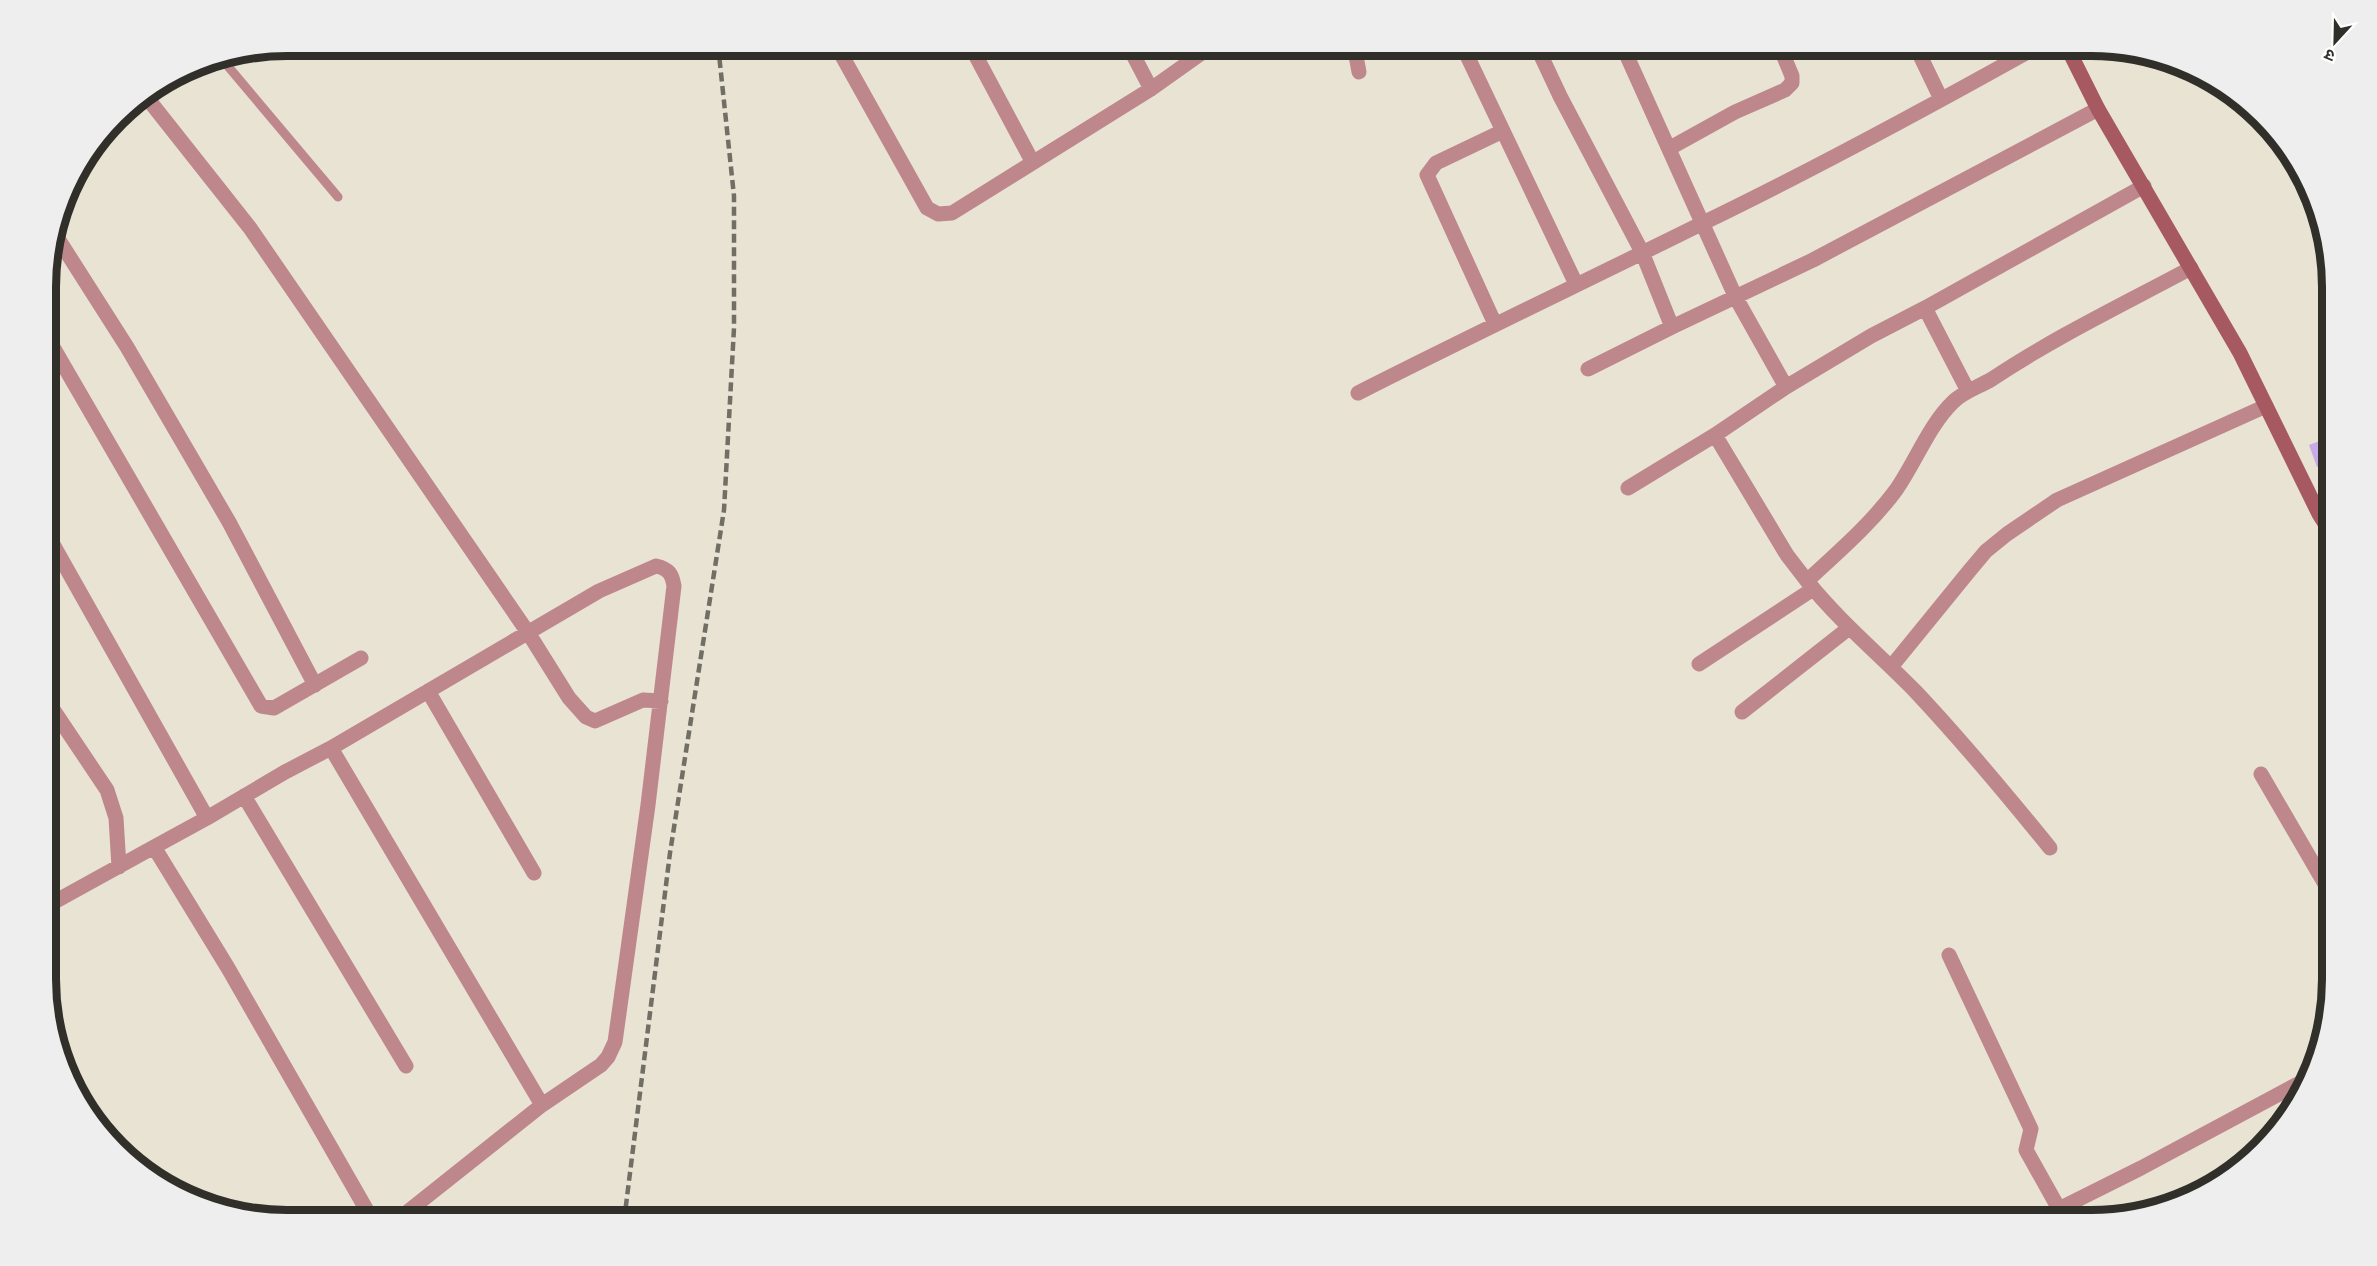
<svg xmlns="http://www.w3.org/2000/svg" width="2377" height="1266" viewBox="0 0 2377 1266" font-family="'Fira Sans','Noto Sans Devanagari',sans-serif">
  <rect width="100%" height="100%" fill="#e8e3d3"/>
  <path fill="#c7aae7" d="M2325,439l6,13v10l-14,5 -8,-22z"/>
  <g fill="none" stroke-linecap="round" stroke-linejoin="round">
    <path stroke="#be878c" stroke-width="9" d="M221,58l117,139"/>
    <path stroke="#be878c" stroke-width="15" d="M836,45l91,163 11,6 14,-1 199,-124 62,-44
      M970,45l62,116
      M1128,45l23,44
      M1354,45l5,27
      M1462,45l114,239
      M1536,45l24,51 82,156 30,75 -84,42
      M1622,45l114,253 50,89
      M1915,45l26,54
      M144,94l106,134 279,406 40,64 17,19 9,4 48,-21 18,1
      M1670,148l65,-36 50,-22 7,-7v-7l-13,-31
      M55,234l72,113 102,175 86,163
      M1495,324l-68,-149 9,-12 67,-32
      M1672,327l141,-67 285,-151
      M46,335l215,371 13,2 87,-50
      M1968,391l-43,-83 219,-122
      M1358,393c114,-58 230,-113 345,-170 114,-55 226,-116 337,-178
      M1715,435l72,120 20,26
      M1628,488l87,-53 71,-48 85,-51 54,-28
      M46,532l161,286 78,-46 46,-24 211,357 -146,116
      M1699,664l114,-75
      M1891,667l79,-97 16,-19 21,-17 50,-34 209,-94
      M428,691l106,182
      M46,699l61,91 9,28 3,49
      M1742,712l107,-84
      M331,748l268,-157 57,-25c13,3 16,8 18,20l-26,219 -33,237 -7,15 -7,8 -59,40
      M2261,774l71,122
      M244,796l162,270
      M154,847l53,-29
      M2050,848c-43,-53 -87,-106 -134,-156 -36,-37 -76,-70 -109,-111 31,-29 64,-57 89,-91 19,-27 33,-65 57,-88 11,-11 26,-15 39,-23 63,-42 132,-75 199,-111
      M47,906l107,-59 74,121 145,253
      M2332,924l-3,6 3,7
      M1949,955l82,174 -5,21 33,59
      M2065,1221l-6,-12 82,-41 168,-90"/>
    <path stroke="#a75962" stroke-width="15" d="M2066,45l32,64 142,244 79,161 12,19"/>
    <path stroke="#716e65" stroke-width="4.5" stroke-dasharray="9 4.5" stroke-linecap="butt" d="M624,1221l46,-368 54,-343 10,-182v-132l-16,-151"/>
  </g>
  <path d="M0 0H2377V1266H0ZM287 56H2091A231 231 0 0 1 2322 287V979A231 231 0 0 1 2091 1210H287A231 231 0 0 1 56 979V287A231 231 0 0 1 287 56Z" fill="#efeeee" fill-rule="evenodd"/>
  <path fill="none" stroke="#312f29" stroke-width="8" d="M287 56H2091A231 231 0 0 1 2322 287V979A231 231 0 0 1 2091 1210H287A231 231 0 0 1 56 979V287A231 231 0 0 1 287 56Z"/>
  <g transform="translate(2335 42) rotate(202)" stroke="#ffffff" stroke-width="4.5" paint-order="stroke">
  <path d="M0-4.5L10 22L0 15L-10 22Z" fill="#312f29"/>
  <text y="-9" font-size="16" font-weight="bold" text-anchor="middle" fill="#312f29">उ</text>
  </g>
</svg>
